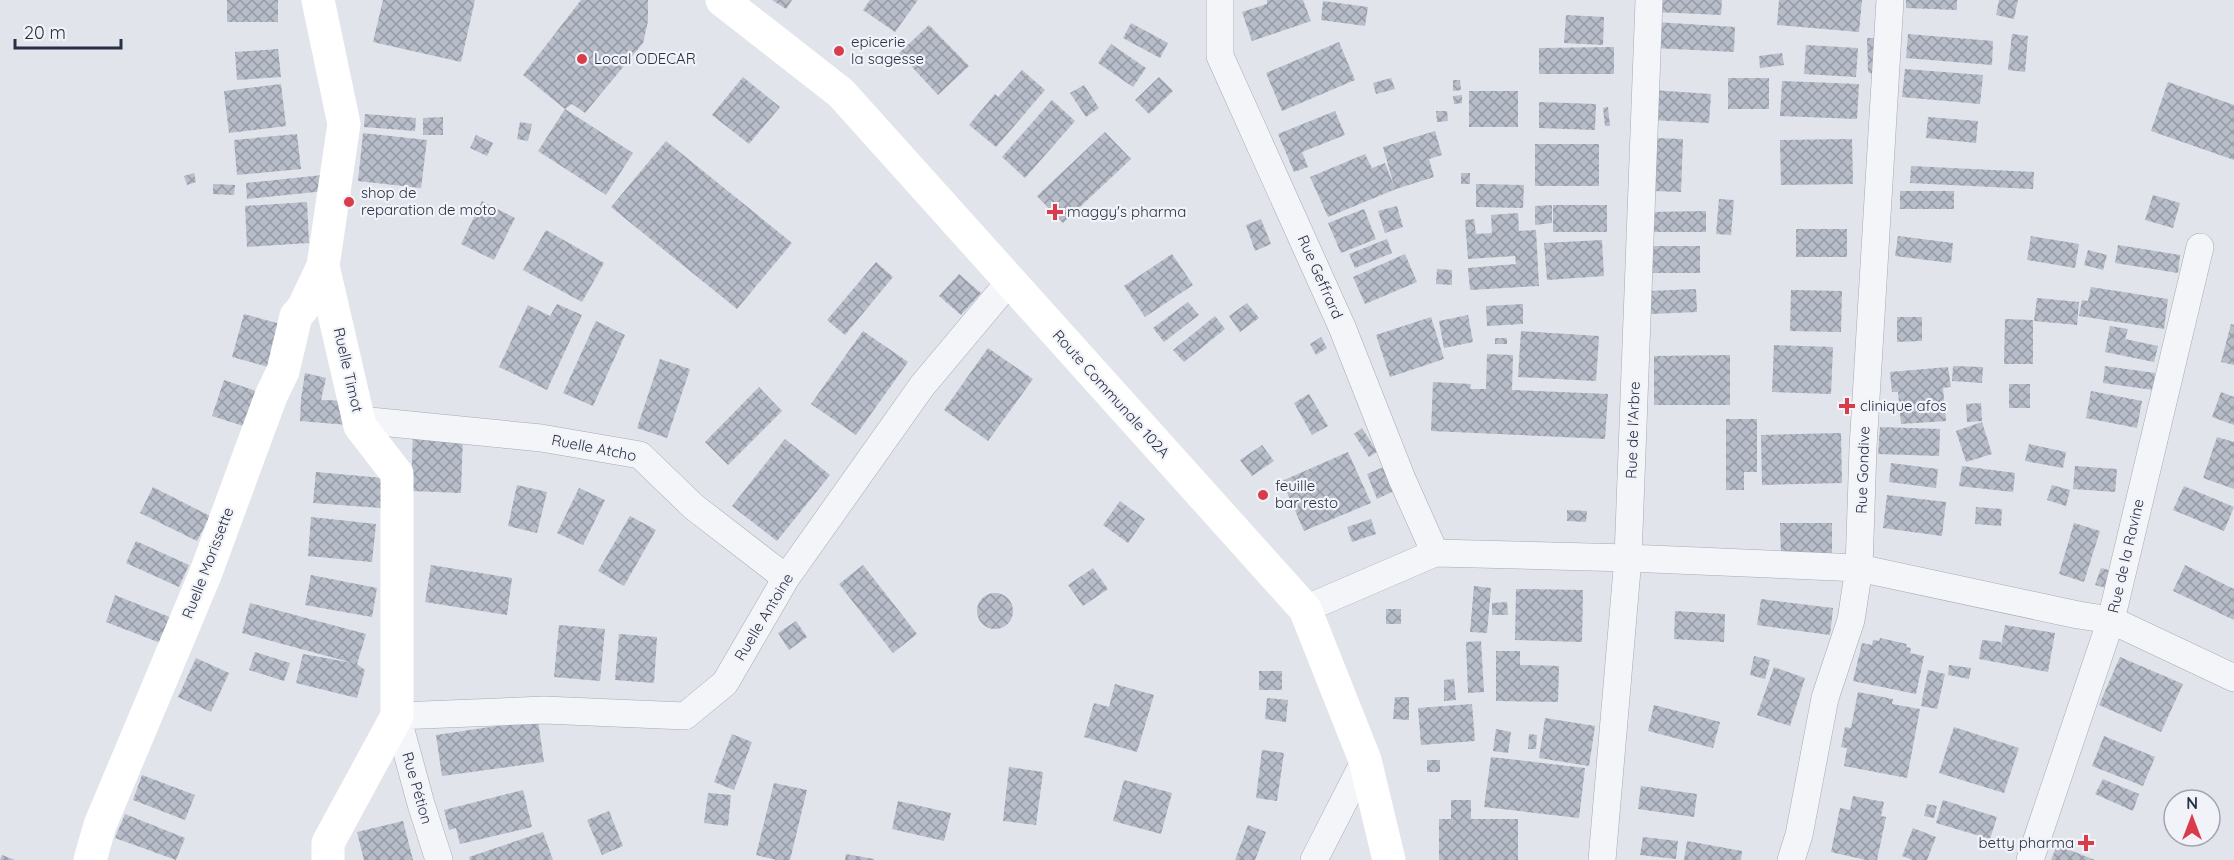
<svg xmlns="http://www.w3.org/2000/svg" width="2234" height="860" viewBox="0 0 2234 860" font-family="Quicksand,sans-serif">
  <defs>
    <pattern id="building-cross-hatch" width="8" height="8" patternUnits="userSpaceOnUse" patternTransform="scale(1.5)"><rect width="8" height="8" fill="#b7bdc9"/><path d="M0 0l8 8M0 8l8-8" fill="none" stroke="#959aa5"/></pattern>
  </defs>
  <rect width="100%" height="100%" fill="#e1e4eb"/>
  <path fill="url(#building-cross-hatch)" d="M227,0h51v22h-51z
    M383,0h92l-14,62 -88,-20z
    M581,0h67v21l-5,22 -58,70 -13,-9 -7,5 -42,-34z
    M772,0h20l-6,9z
    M870,0h48l-23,32 -32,-22z
    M1267,0h36l8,21 -59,20 -10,-29 25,-8z
    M1656,0h66l-1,15 -65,-3z
    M1779,0h83l-3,32 -82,-7z
    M1906,0h51v10l-51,-2z
    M1999,0h19l-4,19 -18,-4z
    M1323,1l45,6 -3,19 -44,-6z
    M1566,15l38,2 -1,28 -39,-2z
    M1655,22l80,5 -1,25 -80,-4z
    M1131,23l37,20 -8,15 -37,-20z
    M929,25l40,41 -31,29 -39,-42z
    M1908,34l85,7 -1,24 -86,-7z
    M2012,34l16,2 -3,36 -17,-2z
    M1867,38h9l1,38 -9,-4z
    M1339,42l16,38 -73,31 -16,-38z
    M1111,44l35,24 -13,19 -35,-24z
    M1806,45l52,3 -2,29 -52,-3z
    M1614,47v27h-75v-26z
    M278,49l3,28 -44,3 -2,-28z
    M1782,53l2,12 -24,3 -1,-12z
    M1905,69l78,6 -3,29 -78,-7z
    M1022,70l23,20 -49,57 -27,-22 26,-31 3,3z
    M743,77l37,30 -31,37 -37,-29z
    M1159,77l14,14 -24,23 -14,-14z
    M1391,78l4,11 -19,5 -3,-11z
    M1728,78h41v31h-41z
    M1453,80h7l1,10 -8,1z
    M1782,81l77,3 -2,35 -77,-3z
    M2168,82l66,23v55l-83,-29z
    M281,84l5,42 -57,7 -5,-42z
    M1084,85l15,23 -13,9 -16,-24z
    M1652,90l59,4 -2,29 -59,-3z
    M1469,91h49v36h-49z
    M1462,95v8l-8,1 -1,-8z
    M1052,100l23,21 -50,57 -23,-21z
    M1539,102l57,2 -1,26 -56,-2z
    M1608,107l2,19h-5l-2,-18z
    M565,109l68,44 -27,42 -68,-44z
    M1335,111l10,24 -43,17 6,15 -14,5 -16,-38z
    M1436,111h11l1,10 -11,1z
    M365,114l51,4 -1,13 -51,-4z
    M443,117v18h-20v-17z
    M1928,117l50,4 -2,22 -50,-5z
    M520,122l12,2 -4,17 -11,-2z
    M1435,131l7,24 -13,4 5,18 -38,12 -68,28 -18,-40 55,-23 7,14 13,-5 9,23 -11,-39z
    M1105,132l26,27 -68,64 -26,-27z
    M363,133l64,7 -6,48 -63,-7z
    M297,134l4,35 -64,6 -3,-35z
    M476,135l17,8 -6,13 -17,-8z
    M1655,138l28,1 -2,53 -28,-1z
    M1852,139l1,45 -72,1 -1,-45z
    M666,141l126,102 -55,66 -126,-102z
    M1535,144h64v42h-64z
    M1911,166l123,6 -1,17 -123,-6z
    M194,173l2,9 -9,3 -3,-9z
    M1461,173h9v11h-9z
    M323,175l2,16 -78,8 -1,-16z
    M213,184l22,1 -1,10 -21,-1z
    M1476,184l48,1 -1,23 -47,-1z
    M1900,191h54v18h-54z
    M2153,195l27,8 -7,25 -28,-8z
    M1719,199l15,1 -3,35 -15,-1z
    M482,201l33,17 -21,42 -33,-16z
    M307,202l2,41 -62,4 -2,-41z
    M1552,205v18l-17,2v-19z
    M1553,205h54v27h-54z
    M1397,206l6,21 -18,6 -7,-22z
    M1364,209l12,30 -35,14 -13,-30z
    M1706,211v21h-56v-20z
    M1518,213l1,18 17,-1 3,56 -69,4 -2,-22 48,-4 -1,-8 -47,3 -3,-39 9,-1 2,15 16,-1 -1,-18z
    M1261,219l10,25 -16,7 -9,-26z
    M1796,229h51v28h-51z
    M546,230l58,33 -22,39 -59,-32z
    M1898,236l55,7 -2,20 -56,-7z
    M2031,236l48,8 -4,24 -48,-8z
    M1387,239l5,14 -37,15 -6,-14z
    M1602,240l2,36 -57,4 -3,-37z
    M2118,245l62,10 -2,18 -63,-10z
    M1648,246h52v27h-52z
    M2088,250l19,5 -4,15 -19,-5z
    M1172,254l21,31 -48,32 -21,-31z
    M1405,254l12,28 -52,22 -12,-27z
    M876,262l17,15 -48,58 -18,-15z
    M1437,269l15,1v15l-16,-1z
    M959,274l22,19 -20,22 -22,-19z
    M2091,287l77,12 -4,30 -85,-13 3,-16 6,1z
    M1696,289l1,23 -47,2 -1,-23z
    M1791,290l51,1 -1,41 -51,-1z
    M2037,298l42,4 -2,23 -43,-4z
    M1188,302l11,13 -35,27 -11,-14z
    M1247,303l12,15 -19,14 -11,-16z
    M557,304l25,11 -35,75 -48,-23 29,-62 22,11z
    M1523,304v20l-36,2 -1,-20z
    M244,314l51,14 -12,43 -51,-14z
    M1468,315l5,27 -29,6 -5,-27z
    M1215,316l10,13 -41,33 -11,-12z
    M1431,317l13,42 -54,18 -14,-42z
    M1897,317h25v24l-25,1z
    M2005,319l28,1v44h-29z
    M596,321l29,14 -32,71 -30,-13z
    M2231,324l3,1v40l-13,-3z
    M2110,326l18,3 -3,10 33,7 -4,16 -49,-10z
    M863,331l45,31 -52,73 -45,-31z
    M1521,331l78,5 -3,45 -78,-4z
    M1321,337l6,11 -11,7 -6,-11z
    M1495,338h12v6h-12z
    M1774,345l59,2 -2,47 -59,-2z
    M988,348l45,31 -45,62 -44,-31z
    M1487,354l26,1 -1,35 96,4 -3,45 -174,-8 2,-49 38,2 -1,5h16z
    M1730,355v50h-76v-49z
    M660,359l30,10 -23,69 -30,-10z
    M1953,366l30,1 -1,16 -30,-2z
    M2105,366l50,7 -2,17 -50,-7z
    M1948,367l3,20 -8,1 3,33 -45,3 -3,-32h-6l-2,-20z
    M305,373l21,5 -5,22 34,1 5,25 -60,-5 1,-22z
    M224,380l47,16 -12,35 -47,-15z
    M2009,384h21v24h-21z
    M759,387l23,24 -54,54 -23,-23z
    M2091,391l51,10 -5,27 -51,-10z
    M2221,392l13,5v28l-22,-8z
    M1309,394l19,32 -16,9 -18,-32z
    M1981,403l1,18 -15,1 -1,-18z
    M1726,419h31v53h-13v18h-18z
    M1982,422l10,32 -26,8 -10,-31z
    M1880,427l60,2 -1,27 -61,-2z
    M1362,428l15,24 -8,5 -15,-23z
    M413,433l50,2 -2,58 -50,-2z
    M1841,433l1,50 -80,2 -1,-50z
    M2217,437l17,5v47l-31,-11z
    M785,439l45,36 -53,66 -45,-35z
    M2029,444l37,8 -3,16 -38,-7z
    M1262,445l12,16 -22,15 -12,-16z
    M1348,452l23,51 -67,28 -22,-50z
    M1891,463l47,6 -2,19 -47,-6z
    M1386,466l10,24 -19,9 -10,-25z
    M1962,466l53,7 -2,19 -54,-6z
    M2075,466l42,3 -2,23 -42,-3z
    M316,472l67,6 -2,30 -68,-5z
    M517,485l30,7 -10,41 -29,-7z
    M2052,485l18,5 -4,16 -19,-6z
    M2184,486l50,21 -10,24 -51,-21z
    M153,487l57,29 -13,25 -57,-28z
    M579,488l26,12 -22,45 -26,-12z
    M1887,495l59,7 -4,34 -59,-8z
    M1120,501l25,18 -17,24 -25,-18z
    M1976,507l26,2 -1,17 -26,-2z
    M1567,510l20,1 -1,11 -19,-1z
    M630,516l26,14 -32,56 -26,-15z
    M311,517l65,7 -4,38 -64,-6z
    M1371,519l5,15 -24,8 -5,-15z
    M1780,523h52v32h-51z
    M2074,523l26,8 -16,51 -25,-8z
    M136,541l53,24 -10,22 -53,-24z
    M431,565l81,13 -5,37 -82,-13z
    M863,565l54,69 -24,19 -54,-69z
    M2185,565l49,24v31l-61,-29z
    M1093,568l15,21 -25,17 -15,-21z
    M2101,568l15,4 -6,17 -15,-4z
    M311,575l66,13 -5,29 -67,-12z
    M1474,586l17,2 -4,45 -17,-1z
    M1516,589l67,1 -1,52 -67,-2z
    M977 611a18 18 0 1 1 36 0a18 18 0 1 1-36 0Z
    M115,595l57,23 -9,26 -57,-22z
    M1761,599l72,9 -3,27 -73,-10z
    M1507,602l1,13h-16v-12z
    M250,603l116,31 -9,30 8,6 -8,28 -61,-15 7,-29 50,9 -111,-30z
    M1386,609h15v15h-15z
    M1675,611l50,3 -1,28 -50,-3z
    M796,621l11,16 -18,13 -11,-17z
    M559,625l46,4 -5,52 -46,-4z
    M2005,625l50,8 -7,39 -69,-13 3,-19 19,2 -1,10z
    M619,634l38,3 -3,46 -39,-3z
    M1880,638l27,6 -1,3 5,1 -1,5 14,3 -8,38 -63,-13 9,-38 10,2 1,-5 6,1z
    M1481,641l3,51 -16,1 -2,-51z
    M1496,651h24v14l39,1 -1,36 -62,-1z
    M255,652l35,11 -6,18 -35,-11z
    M1754,656l16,4 -5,19 -15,-4z
    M2120,657l63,27 -22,48 -62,-27z
    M196,658l33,15 -18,39 -33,-15z
    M1949,665l22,3 -2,11 -21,-4z
    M1774,667l31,11 -15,48 -33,-11z
    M1928,670l17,4 -8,35 -16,-3z
    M1259,671h23v19h-23z
    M1454,679l2,21 -12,1v-21z
    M1115,684l39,11 -17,57 -53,-15 10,-34 15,4z
    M1858,692l35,7 -1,5 28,5 -13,69 -63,-12 3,-18 -6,-1 4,-20 6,1z
    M1395,697h14v23l-16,-1z
    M1267,698l21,2 -2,22 -21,-3z
    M1472,704l3,37 -54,4 -3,-37z
    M1654,705l66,17 -7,26 -65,-17z
    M1545,718l50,8 -6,40 -50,-8z
    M538,720l6,42 -102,14 -6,-41z
    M1954,727l65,21 -15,45 -65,-20z
    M1496,729l15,3 -3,21 -15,-2z
    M732,734l20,8 -18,48 -20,-8z
    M1529,734l8,1 -1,14h-8z
    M2104,736l51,21 -12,29 -51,-20z
    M1262,750l22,3 -7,48 -21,-3z
    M1491,757l94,11 -6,50 -95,-11z
    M1427,760h13v12h-13z
    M1009,767l34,5 -7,53 -33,-4z
    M142,775l53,20 -10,25 -52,-20z
    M2103,779l36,15 -6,17 -38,-17z
    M1124,780l48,13 -11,41 -48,-13z
    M774,783l33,7 -17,70h-13l-21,-5z
    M1641,786l56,8 -3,23 -56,-8z
    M523,790l9,37 -72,17 -4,-16 -7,2 -5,-20z
    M708,793l23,2 -3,31 -24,-3z
    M1853,796l31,6 -3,14 5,1 -9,43h-11l-35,-8 9,-44 10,2z
    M1451,800h20v19h47v41h-79v-41h12z
    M1943,800l54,17 -7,22 -54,-16z
    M898,801l53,12 -7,28 -52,-12z
    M1927,804l10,2 -3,12 -10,-2z
    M609,811l14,35 -21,9 -15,-35z
    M125,814l60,24 -9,22 -61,-22z
    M403,821l10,39h-49l-7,-28z
    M1248,825l18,7 -11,28h-20z
    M1913,828l23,9 -9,23h-14l-11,-4z
    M543,832l10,28h-83l-1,-3z
    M1643,837l35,4 -2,18 -36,-4z
    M1687,841l55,10 -1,9h-57z
    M2057,845l38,15h-44z
    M846,854l28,5v1h-29z
    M2,855l13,5h-15z"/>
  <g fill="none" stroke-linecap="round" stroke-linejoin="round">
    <g stroke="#a6aab6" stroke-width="28">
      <path id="street" d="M1220,0v56l122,271 60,152 33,74
        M360,420l181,18 99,17 54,52 92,71
        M1305,609l130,-56 193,5 231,10 219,47 33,5 123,58
        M439,860l-18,-56 -24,-88 147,-6 141,6 40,-33 61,-105 136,-192 88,-105
        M1314,860l51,-100
        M1602,860l26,-302 21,-558
        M1791,860l8,-25 26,-137 26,-78 8,-52 4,-120 27,-448
        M2030,860l81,-240 89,-373"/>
    </g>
    <use href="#street" stroke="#f4f5f8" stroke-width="27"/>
    <path stroke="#fff" stroke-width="33" d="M318,0l26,124 -21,142 37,160 37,48v242l-69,127v17
      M722,0l119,93 464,516 60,151 24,100
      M90,860l10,-35 105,-250 66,-179 12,-25 13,-55 7,-8 20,-42"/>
  </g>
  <g fill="#d93c4a" stroke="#f1f3f8" stroke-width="2">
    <circle cx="839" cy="51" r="6"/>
    <circle cx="582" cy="59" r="6"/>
    <circle cx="349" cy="202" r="6"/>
    <path d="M1052 203h6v6h6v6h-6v6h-6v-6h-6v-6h6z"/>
    <path d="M1844 397h6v6h6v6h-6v6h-6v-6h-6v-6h6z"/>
    <circle cx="1263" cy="495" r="6"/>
    <path d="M2083 834h6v6h6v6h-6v6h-6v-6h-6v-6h6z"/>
  </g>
  <g text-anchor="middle" stroke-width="4.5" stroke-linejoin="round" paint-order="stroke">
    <g font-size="15" fill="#283044" stroke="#f1f3f8" text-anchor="start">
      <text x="851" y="47">epicerie<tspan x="851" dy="17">la sagesse</tspan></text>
      <text x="594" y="64">Local ODECAR</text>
      <text x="361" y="198">shop de<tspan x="361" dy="17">reparation de moto</tspan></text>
      <text x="1067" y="217">maggy's pharma</text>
      <text x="1860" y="411">clinique afos</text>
      <text x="1275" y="491">feuille<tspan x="1275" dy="17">bar resto</tspan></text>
      <text x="2074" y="848" text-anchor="end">betty pharma</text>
    </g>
    <g font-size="15" fill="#283044" stroke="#f1f3f8">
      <text transform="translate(1320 277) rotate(66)" y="5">Rue Geffrard</text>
      <text transform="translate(348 370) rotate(77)" y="5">Ruelle Timot</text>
      <text transform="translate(1111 394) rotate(48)" y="5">Route Communale 102A</text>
      <text transform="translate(1633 430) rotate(-88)" y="5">Rue de l'Arbre</text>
      <text transform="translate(594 448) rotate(11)" y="5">Ruelle Atcho</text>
      <text transform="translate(1863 470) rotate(-88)" y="5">Rue Gondive</text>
      <text transform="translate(2126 556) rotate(-77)" y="5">Rue de la Ravine</text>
      <text transform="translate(208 563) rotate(-69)" y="5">Ruelle Morissette</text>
      <text transform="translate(764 617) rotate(-59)" y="5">Ruelle Antoine</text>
      <text transform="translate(417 788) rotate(74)" y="5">Rue Pétion</text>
    </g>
  </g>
  <g transform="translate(2192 818)"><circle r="28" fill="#f1f3f8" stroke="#a1a5b0" stroke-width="1.5"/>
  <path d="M0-4.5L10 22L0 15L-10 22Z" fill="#d93c4a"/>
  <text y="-9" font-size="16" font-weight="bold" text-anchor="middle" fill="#283044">N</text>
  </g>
  <path d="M15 39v9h106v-9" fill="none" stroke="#283044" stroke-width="3"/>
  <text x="24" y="39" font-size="18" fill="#283044" stroke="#f1f3f8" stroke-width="4.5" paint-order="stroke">20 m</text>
</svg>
